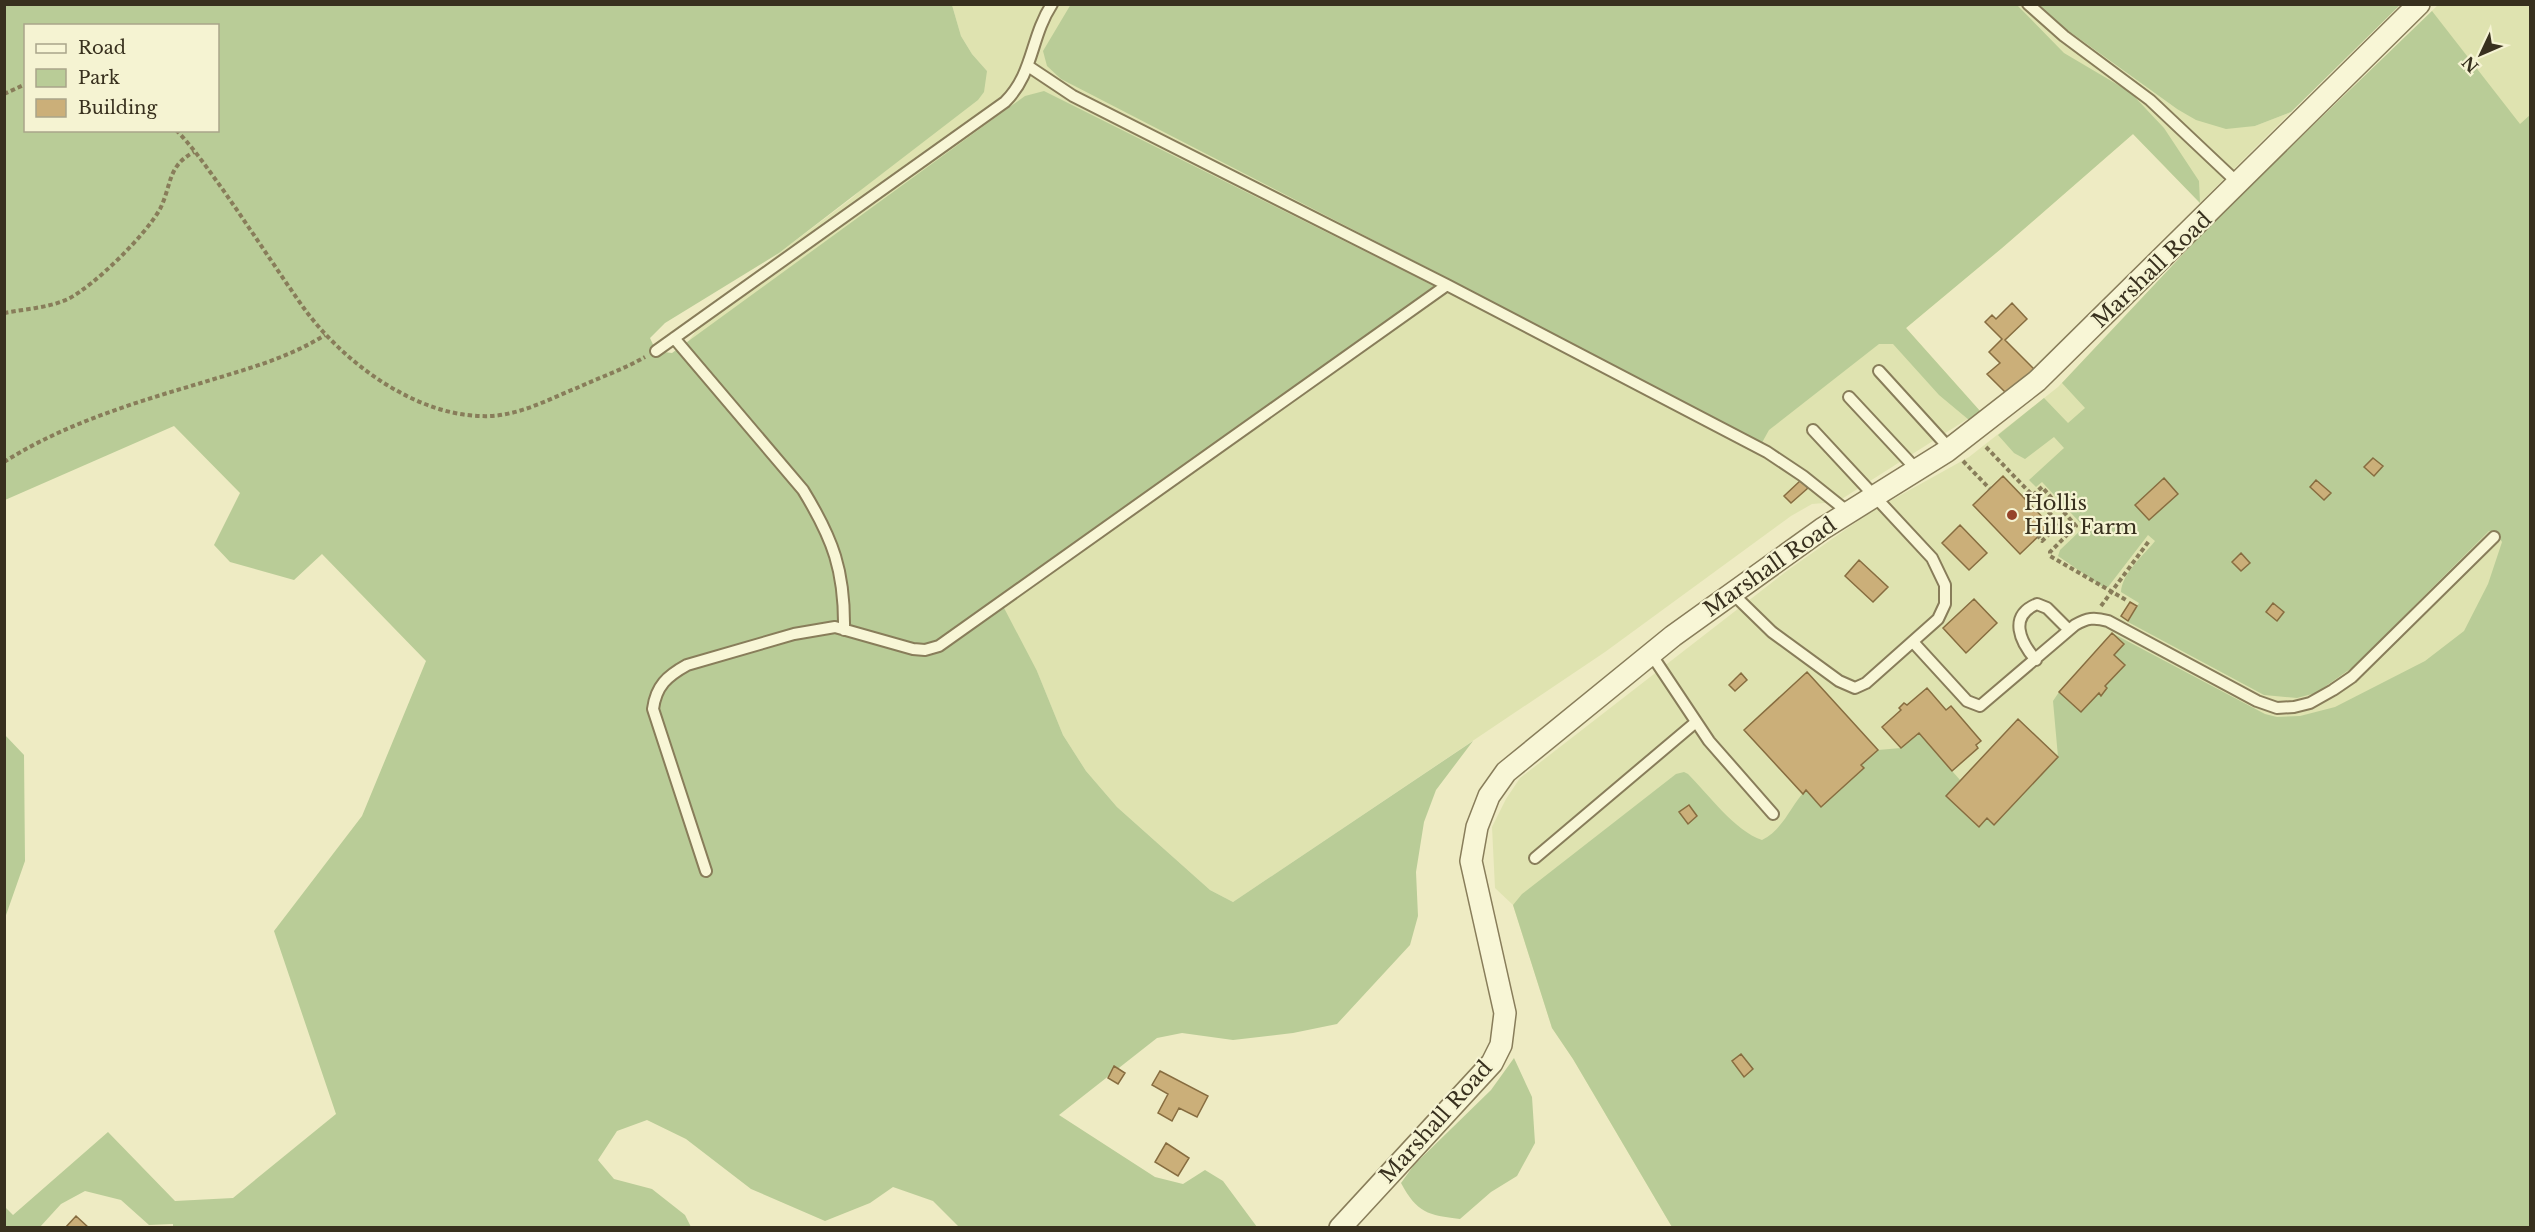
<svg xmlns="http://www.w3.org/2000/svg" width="2535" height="1232" viewBox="0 0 2535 1232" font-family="'Libre Baskerville',serif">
  <rect width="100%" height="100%" fill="#eeebc3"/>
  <path fill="#dfe3b0" d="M952,5h1084l9,9 132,95 78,17 36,-14 -91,91 -67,-69 -131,114 -96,80 74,83 -143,91 -25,2 -21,12 -186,136 -372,250 -23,-12 -93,-83 -31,-36 -23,-36 -26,-64 -77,402 -596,42 323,-772 21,-28 71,-62 73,-55 135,-127 -15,-17 -11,-18z
    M2438,5h92v588l-858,634 -99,-168 -21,-31 -39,-123 -18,-17 -3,-61 14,-28 14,-21 268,-208 84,-59 97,-54 89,-70 161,-171z"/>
  <path fill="#b9cc97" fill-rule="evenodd" d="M1071,4l946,1 47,48 66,39 34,36 35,53 1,22 -67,-69 -131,114 -96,80 74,83 -11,9 -30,-25 -46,-51h-14l-110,86 -10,18 -312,-163 4,-5 -390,-201 -14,-13 -4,-15z
    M4,5h948l9,31 11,18 15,17 -3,21 -6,8 -199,153 -114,70 -15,15 6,13 16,2 353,-257 19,-5 396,198 -437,317 34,65 26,64 23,36 31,36 93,83 23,12 240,-161 -37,49 -12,32 -8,50 2,44 -8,29 -73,79 -44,9 -60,7 -51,-7 -25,5 -98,77 96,62 28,7 22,-14 18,11 34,46h-298l-26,-26 -40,-14 -23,16 -45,18 -74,-32 -65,-50 -39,-19 -30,11 -19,29 16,19 38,10 33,26 6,12h-518v-3l-24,1 -28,-25 -36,-9 -24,13 -21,23h-35v-20l8,8 95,-83 67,69 58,-3 103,-84 -62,-183 88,-115 64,-155 -104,-107 -28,26 -64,-18 -16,-17 26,-52 -66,-67 -169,74zM26,26h192v104h-192z
    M2036,5h364l-109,107 -36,14 -29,3 -30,-9 -19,-11 -132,-95z
    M2432,11l88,113 10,-9v1112h-858l-99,-168 -21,-31 -39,-123 9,-11 154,-120 8,-2 4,2c20,20 47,57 74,66 22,-11 28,-34 44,-50l15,16 43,-38 -3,-3 17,-15 23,-2 18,-15 41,47 -14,16 33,31 8,-9 7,7 64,-68 -5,-56 6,-9 22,20 18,-19 2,2 6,-7 -2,-2 20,-21 -11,-10 10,-11 -12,-11 153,81 12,3 23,-1 35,-9 90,-46 39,-30 24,-47 14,-42 -4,-7 -9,-4 -136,136 -37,26 -19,5 -33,-3 -136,-73 11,-19 -18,-11c1,-19 23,-37 34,-51l-7,-6 -40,52h-5l-45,-31 2,-6 24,-23 -42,-45 -6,5 -7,-7 35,-32 -10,-11 -29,22 -11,-6 -16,-18 46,-37 24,25 17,-15 -23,-25 157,-167z
    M5,735l19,20 1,106 -20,57z
    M1514,1058l18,39 3,46 -18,33 -26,16 -31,27c-32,-4 -43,-6 -59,-36l13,-18 77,-75z"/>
  <path fill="#cbaf79" stroke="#876d40" stroke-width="1.5" d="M2012,303l15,16 -22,21 29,29 -26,26 -21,-21 13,-11 -11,-11 13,-13 -17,-17 7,-7 4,4z
    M2373,458l10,8 -9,10 -10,-9z
    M2003,476l47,49 -30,29 -47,-49z
    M2164,478l14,16 -29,26 -14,-15z
    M1801,480l7,8 -17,15 -7,-7z
    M2316,480l15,13 -7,7 -14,-13z
    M1960,525l27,28 -18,17 -27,-27z
    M2241,553l9,10 -9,8 -9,-9z
    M1859,560l29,27 -15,15 -28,-26z
    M1974,599l23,24 -31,30 -23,-25z
    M2130,602l7,4 -9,15 -7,-5z
    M2273,603l11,9 -7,9 -11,-9z
    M2112,633l12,11 -10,11 11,10 -20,21 2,2 -6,8 -2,-3 -18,19 -22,-20z
    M1807,672l71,78 -17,15 3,3 -43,39 -15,-17 -3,4 -59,-64z
    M1741,673l6,7 -12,11 -6,-6z
    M1927,688l19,22 5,-4 30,35 -5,4 2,3 -26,23 -33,-38 -18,15 -19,-21 19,-17 -2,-2 5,-5 3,2z
    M2018,719l40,38 -64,68 -7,-7 -8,9 -33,-31z
    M1689,805l8,11 -9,8 -9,-12z
    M1741,1054l12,15 -9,8 -12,-16z
    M1114,1066l11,7 -7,11 -10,-6z
    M1160,1071l48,25 -11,21 -18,-9 -7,13 -14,-8 10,-19 -16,-9z
    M1166,1143l23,15 -11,18 -23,-14z
    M76,1216l13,12h-24z"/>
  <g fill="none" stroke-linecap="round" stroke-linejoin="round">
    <g stroke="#887d5a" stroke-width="14">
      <path id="lane" d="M2028,4l36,32 86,64 89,84
        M1028,66l45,30 374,189 320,167 36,24 45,36
        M674,338l129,152c30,49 42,81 41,140
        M656,351l349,-249c29,-29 25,-64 47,-98
        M1879,371l71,78
        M1849,397l68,73
        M1732,593l40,39 67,49 16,7 11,-5 72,-64 7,-15v-19l-13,-27 -119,-128
        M1913,642l54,59 13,5 95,-81c12,-7 19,-8 33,-4l149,80 20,7 17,-1 16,-4 23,-13 19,-13 142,-140
        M1651,654l58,87 64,73
        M2036,660c-16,-18 -28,-44 1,-56l10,4 22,22
        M1535,858l161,-136
        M706,871l-53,-162c3,-23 14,-33 34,-44l107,-31 41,-7 78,22 12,1 14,-4 508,-361"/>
    </g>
    <g stroke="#887d5a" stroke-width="24">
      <path id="street" d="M1340,1228l152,-165 9,-18 4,-32 -34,-152 6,-34 12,-31 17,-24 167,-136 149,-107 125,-78 90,-70 382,-377"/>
    </g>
    <path stroke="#887d5a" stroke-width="4" stroke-dasharray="4.5 3" stroke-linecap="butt" d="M4,94l22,-10
      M176,130c17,17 31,38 45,57 28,40 54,80 82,120 38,53 109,107 177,109 35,2 67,-16 99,-29 22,-10 45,-18 66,-30
      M4,313c21,-4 44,-5 64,-14 27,-14 77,-63 92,-90 12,-24 7,-43 34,-57
      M1986,447l74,77 -18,17 -4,-5
      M1963,461l27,28
      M4,462c60,-38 129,-59 197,-79 42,-13 86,-24 124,-48
      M2033,495l9,-8 34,39 -26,26v4l76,44
      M2101,606l48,-65"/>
    <use href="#lane" stroke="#f8f6d6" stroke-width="10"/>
    <use href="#street" stroke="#f8f6d6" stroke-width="21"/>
  </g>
  <circle fill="#96432a" stroke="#f5f3d2" stroke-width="2" cx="2012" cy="515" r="6"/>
  <g text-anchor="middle" stroke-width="4.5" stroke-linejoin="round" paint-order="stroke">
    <g font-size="21" fill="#38301e" stroke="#f5f3d2">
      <text transform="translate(2152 270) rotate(-44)" y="7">Marshall Road</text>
      <text transform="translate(1770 567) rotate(-35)" y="7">Marshall Road</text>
      <text transform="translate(1436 1122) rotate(-48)" y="7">Marshall Road</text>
    </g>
    <g font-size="21" fill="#38301e" stroke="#f5f3d2" text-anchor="start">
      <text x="2024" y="510">Hollis<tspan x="2024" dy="24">Hills Farm</tspan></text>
    </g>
  </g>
  <rect width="2535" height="1232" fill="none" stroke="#38301e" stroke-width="12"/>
  <rect x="24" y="24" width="195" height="108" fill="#f5f3d2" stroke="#a9a58a" stroke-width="1.5"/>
  <rect x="36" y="44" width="30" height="9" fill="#f8f6d6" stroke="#a9a58a" stroke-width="1.5"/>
  <text x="78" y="54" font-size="18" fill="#38301e">Road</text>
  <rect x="36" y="69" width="30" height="18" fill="#b9cc97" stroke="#a9a58a" stroke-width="1.5"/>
  <text x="78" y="84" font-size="18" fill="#38301e">Park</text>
  <rect x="36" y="99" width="30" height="18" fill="#cbaf79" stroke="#a9a58a" stroke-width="1.5"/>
  <text x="78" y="114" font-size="18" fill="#38301e">Building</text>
  <g transform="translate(2481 54) rotate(226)" stroke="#f5f3d2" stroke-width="4.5" paint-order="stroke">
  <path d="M0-4.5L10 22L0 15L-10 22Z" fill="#38301e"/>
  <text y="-9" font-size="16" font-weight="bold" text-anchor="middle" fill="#38301e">N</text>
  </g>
</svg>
